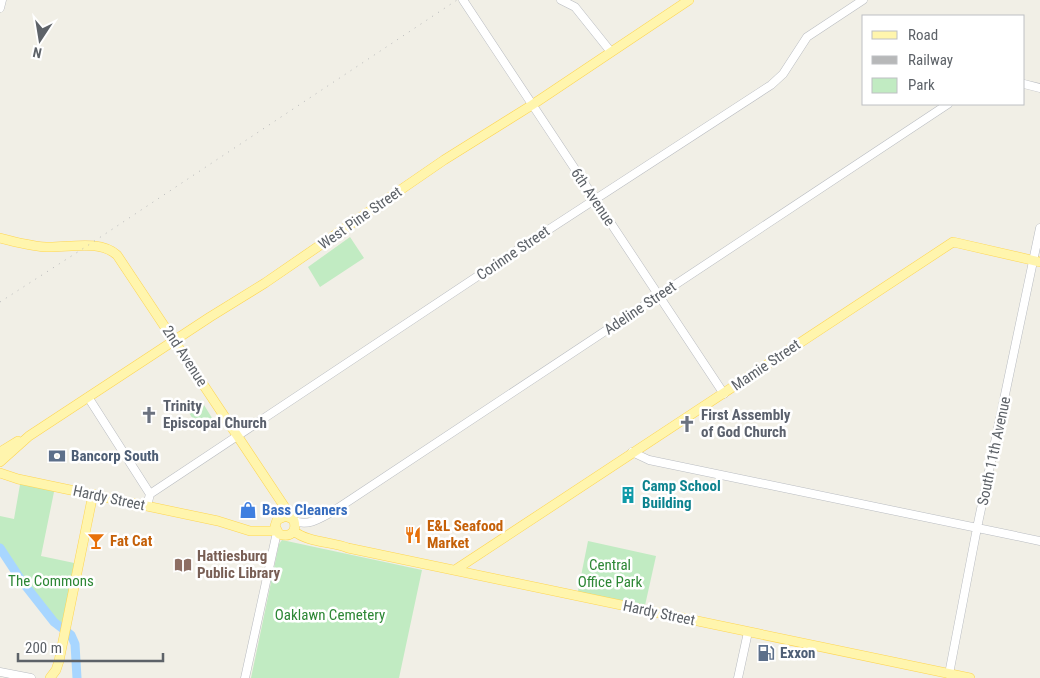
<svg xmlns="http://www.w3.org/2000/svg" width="1040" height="678" viewBox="0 0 1040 678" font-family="'Roboto Condensed',sans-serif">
  <rect width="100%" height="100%" fill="#f1efe6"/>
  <path fill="#c1ebc2" d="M350,237l14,21 -44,29 -12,-20z
    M201,400l11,18 -14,9 -12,-19z
    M21,479l34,8 -14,69 38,8 -13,67 -12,-9 -33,-42 -21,-32v-32l14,3z
    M282,540l140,30 -23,108h-148l28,-134z
    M588,541l68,15 -12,54 -67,-14z"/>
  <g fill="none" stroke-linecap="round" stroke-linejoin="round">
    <path stroke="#a8d6ff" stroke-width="9" d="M0,548l21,32 33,42 17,13 4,9 2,34"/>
    <g stroke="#b9bcc1" stroke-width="9">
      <path id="minor" d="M463,0l261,394
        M561,0l14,7 36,45
        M0,8l2,-8
        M1024,84l16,4
        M88,397l62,97 -3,12
        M632,452l17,8 391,81
        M150,494l358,-238 263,-171 12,-11 24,-37 56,-37
        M294,521c15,5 25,-2 38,-9l616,-408
        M0,672l31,6
        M949,674l28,-146 63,-300
        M245,678l32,-146
        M738,678l10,-46"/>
    </g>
    <g stroke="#fed552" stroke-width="10">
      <path id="major" d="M0,238c15,4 31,8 46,9 22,1 53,-8 71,8l177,266c3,11 -4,17 -15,13l-4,-8 2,-6 9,-4 6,3
        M0,452l18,-11
        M0,462l29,-26 181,-119 55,-34 179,-123 88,-55 157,-105
        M0,473l18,6 200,42 32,10h26
        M294,531c12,11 39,11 54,17l622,130
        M455,570l498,-328 87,20
        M50,678l6,-8 3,-9 34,-167"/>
    </g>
    <use href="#minor" stroke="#fff" stroke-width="8"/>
    <use href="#major" stroke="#fff5ad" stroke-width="9"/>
    <path stroke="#b7b8b9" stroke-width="1" stroke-dasharray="1 6" stroke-linecap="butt" d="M0,302l87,-56 370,-246"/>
  </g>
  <defs>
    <g id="church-bare" transform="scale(1.35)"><path d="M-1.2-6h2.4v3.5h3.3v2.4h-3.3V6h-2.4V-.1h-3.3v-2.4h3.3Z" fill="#6b7280" stroke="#fff" stroke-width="2.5" paint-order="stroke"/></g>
    <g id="bank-bare" transform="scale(1.35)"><path d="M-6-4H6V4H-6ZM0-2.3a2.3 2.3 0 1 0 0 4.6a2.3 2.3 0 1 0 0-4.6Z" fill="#5c6f8a" stroke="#fff" stroke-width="2.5" paint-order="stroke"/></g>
    <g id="building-bare" transform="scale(1.35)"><path d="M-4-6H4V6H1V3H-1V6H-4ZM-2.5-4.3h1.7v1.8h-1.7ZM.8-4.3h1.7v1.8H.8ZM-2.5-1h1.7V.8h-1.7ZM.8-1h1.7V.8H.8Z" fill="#0f9aa8" stroke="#fff" stroke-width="2.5" paint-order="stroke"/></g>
    <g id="shop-bare" transform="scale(1.35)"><path d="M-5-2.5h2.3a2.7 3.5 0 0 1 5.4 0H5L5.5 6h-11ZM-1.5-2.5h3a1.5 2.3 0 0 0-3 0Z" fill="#3f7fe0" stroke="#fff" stroke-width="2.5" paint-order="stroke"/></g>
    <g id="restaurant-bare" transform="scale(1.35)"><path d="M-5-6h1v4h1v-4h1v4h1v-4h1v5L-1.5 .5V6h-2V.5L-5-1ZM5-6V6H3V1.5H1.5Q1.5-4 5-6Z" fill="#e8710a" stroke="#fff" stroke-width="2.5" paint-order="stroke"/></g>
    <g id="bar-bare" transform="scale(1.35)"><path d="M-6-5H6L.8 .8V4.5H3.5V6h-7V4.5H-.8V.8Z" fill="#e8710a" stroke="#fff" stroke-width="2.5" paint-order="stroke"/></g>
    <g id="library-bare" transform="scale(1.35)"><path d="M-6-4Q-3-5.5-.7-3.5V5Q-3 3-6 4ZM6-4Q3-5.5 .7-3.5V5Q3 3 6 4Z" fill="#8d6e63" stroke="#fff" stroke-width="2.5" paint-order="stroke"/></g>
    <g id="fuel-bare" transform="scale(1.35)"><path d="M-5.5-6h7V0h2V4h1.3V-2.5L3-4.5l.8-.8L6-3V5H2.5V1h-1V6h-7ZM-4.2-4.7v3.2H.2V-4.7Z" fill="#5c6f8a" stroke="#fff" stroke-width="2.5" paint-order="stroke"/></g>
  </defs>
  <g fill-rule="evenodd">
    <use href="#church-bare" x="149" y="415"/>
    <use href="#church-bare" x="687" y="424"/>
    <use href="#bank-bare" x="57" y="456"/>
    <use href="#building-bare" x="628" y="495"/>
    <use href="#shop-bare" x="248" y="510"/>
    <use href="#restaurant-bare" x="413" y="535"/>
    <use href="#bar-bare" x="96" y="541"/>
    <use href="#library-bare" x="183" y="565"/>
    <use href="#fuel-bare" x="766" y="653"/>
  </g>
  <g text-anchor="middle" stroke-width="5" stroke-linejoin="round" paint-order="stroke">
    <g font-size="15" fill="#5d6268" stroke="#fff">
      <text transform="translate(593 197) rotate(56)" y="5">6th Avenue</text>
      <text transform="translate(360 218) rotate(-35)" y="5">West Pine Street</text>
      <text transform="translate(513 253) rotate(-34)" y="5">Corinne Street</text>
      <text transform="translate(640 308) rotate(-34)" y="5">Adeline Street</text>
      <text transform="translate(185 356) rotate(57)" y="5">2nd Avenue</text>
      <text transform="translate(766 365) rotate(-34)" y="5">Mamie Street</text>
      <text transform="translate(994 451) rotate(-78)" y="5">South 11th Avenue</text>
      <text transform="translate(109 498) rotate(12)" y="5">Hardy Street</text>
      <text transform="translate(659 613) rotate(12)" y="5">Hardy Street</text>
    </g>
    <g font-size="15" font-weight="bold" fill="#5b616d" stroke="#fff" text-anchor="start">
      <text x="163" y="411">Trinity<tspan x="163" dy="17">Episcopal Church</tspan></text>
      <text x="701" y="420">First Assembly<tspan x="701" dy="17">of God Church</tspan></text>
    </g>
    <g font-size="15" font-weight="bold" fill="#4e5e75" stroke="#fff" text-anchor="start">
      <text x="71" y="461">Bancorp South</text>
      <text x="780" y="658">Exxon</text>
    </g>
    <g font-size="15" font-weight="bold" fill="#0d838f" stroke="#fff" text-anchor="start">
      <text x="642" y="491">Camp School<tspan x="642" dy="17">Building</tspan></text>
    </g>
    <g font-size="15" font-weight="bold" fill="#366cbe" stroke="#fff" text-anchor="start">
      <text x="262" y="515">Bass Cleaners</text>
    </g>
    <g font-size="15" font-weight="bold" fill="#c56008" stroke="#fff" text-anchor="start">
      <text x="427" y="531">E&amp;L Seafood<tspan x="427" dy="17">Market</tspan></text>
      <text x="110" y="546">Fat Cat</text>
    </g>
    <g font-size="15" font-weight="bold" fill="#785e54" stroke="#fff" text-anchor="start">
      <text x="197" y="561">Hattiesburg<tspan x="197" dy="17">Public Library</tspan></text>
    </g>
    <g font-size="15" fill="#2d8735" stroke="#fff">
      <text x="610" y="570">Central<tspan x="610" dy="17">Office Park</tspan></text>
      <text x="51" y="586">The Commons</text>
      <text x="330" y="620">Oaklawn Cemetery</text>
    </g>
  </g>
  <rect x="862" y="15" width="162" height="90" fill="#ffffff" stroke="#bec0c3"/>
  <rect x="872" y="31" width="25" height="8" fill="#fff5ad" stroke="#bec0c3"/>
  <text x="908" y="40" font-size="15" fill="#5d6268">Road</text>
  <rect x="872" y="56" width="25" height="8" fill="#b7b8b9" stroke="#bec0c3"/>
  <text x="908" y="65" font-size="15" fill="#5d6268">Railway</text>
  <rect x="872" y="78" width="25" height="15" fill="#c1ebc2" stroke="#bec0c3"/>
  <text x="908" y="90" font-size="15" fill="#5d6268">Park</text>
  <g transform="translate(40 40) rotate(192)" stroke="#ffffff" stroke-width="4" paint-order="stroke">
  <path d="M0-4L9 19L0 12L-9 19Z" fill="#5d6268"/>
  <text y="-8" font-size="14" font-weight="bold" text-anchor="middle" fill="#5d6268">N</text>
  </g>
  <path d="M18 653v8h145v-8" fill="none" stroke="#5d6268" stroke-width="2.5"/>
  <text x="25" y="653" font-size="15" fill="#5d6268" stroke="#ffffff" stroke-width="4" paint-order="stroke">200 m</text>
</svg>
